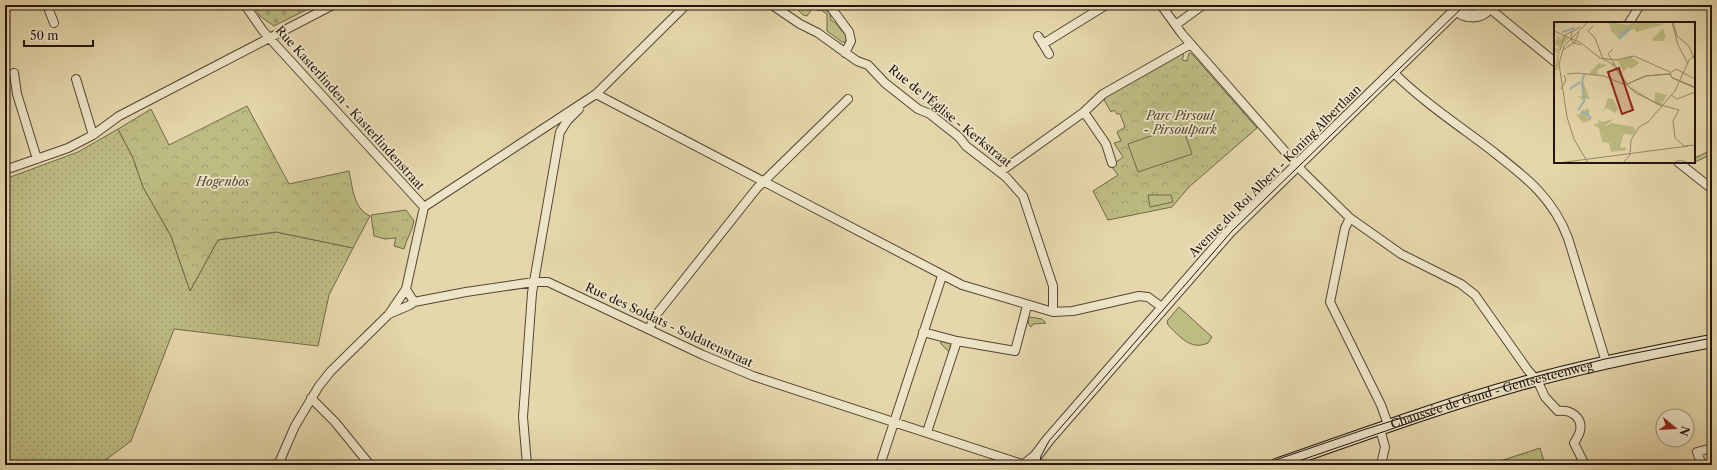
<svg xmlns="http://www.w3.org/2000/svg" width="1717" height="470" viewBox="0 0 1717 470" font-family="'Libre Caslon Text',serif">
  <defs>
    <pattern id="grass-dots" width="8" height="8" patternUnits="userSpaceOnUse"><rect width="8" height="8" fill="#bdbc83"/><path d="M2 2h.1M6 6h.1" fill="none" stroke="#a2a170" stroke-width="1.8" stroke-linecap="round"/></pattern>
    <pattern id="forest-crowns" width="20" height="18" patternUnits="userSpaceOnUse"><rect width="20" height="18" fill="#bdbc83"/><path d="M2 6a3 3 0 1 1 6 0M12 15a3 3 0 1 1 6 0" fill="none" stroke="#a2a170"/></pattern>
    <pattern id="cemetery-stones" width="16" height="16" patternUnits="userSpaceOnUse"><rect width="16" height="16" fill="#bdbc83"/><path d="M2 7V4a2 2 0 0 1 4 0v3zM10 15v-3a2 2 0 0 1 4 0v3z" fill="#a2a170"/></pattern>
  </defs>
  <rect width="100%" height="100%" fill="#e5d7ab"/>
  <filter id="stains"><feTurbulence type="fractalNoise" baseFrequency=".005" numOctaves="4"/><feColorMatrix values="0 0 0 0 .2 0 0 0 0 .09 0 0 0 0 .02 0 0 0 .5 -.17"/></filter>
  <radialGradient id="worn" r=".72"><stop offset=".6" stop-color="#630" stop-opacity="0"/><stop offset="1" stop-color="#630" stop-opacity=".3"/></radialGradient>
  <path fill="url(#grass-dots)" stroke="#706848" d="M118,129l15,29 10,29 28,49 19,55 28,-51 58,-8 77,16 -24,47 -11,51 -144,-17 -43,112 -24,18 -3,6h-99v-286l73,-27z"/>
  <path fill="url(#forest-crowns)" stroke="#706848" d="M1189,53l3,1 65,74 -68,59 -17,20 -64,13 -15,-29 25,-16 -7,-9 12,-9 -9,-14 7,-2 -4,-9 8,-5 -5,-13h-3l-3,-4 -3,2 -8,-14 78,-44 3,1 -2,5 5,1z
    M247,106l42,78 60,-13c4,17 4,37 21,45l-17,32 -77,-16 -58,8 -28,51 -19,-55 -28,-49 -10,-29 -15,-29 33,-20 18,36z
    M1712,150v4l-19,9 -1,-1h2v-4z
    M406,210l8,11c-2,11 -7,17 -10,28l-10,-3 2,-8 -11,1 -11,-3 -3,-21z
    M1540,448l5,17h-57z"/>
  <path fill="url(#cemetery-stones)" stroke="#706848" d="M253,5h63l-42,21 -14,-10z"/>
  <path fill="#bdbc83" stroke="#706848" d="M803,5h17l-8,4 -5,7 -4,-1 -6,-6z
    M819,8h4l7,5 1,7c8,4 9,12 17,16l-2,6h-4l-15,-11v-17l-6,-4 -3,1 -1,-2z
    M1182,125l10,29 -54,18 -10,-28z
    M1148,195h23l2,7 -23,5z
    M1179,307l33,30 -4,6c-17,8 -29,-7 -40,-18l-1,-4z
    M1030,317l12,2 4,4 -13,1 -2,3 -2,-2 -1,-5z
    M944,341l7,2 -2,9 -9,-9z"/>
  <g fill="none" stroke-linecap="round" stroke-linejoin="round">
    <g stroke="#534535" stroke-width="10">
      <path id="minor" d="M47,5l7,18
        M245,5l18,26 161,176
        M772,5l28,19 18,9 39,28 11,4 17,18 33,26 12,5 29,23 7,9 40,31 17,19 30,90v26
        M829,5l20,27 2,9 -6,12
        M1161,5l21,29 121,138 47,46 51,36 60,30 14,11 52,74 11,13 7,15 13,14c12,-2 25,6 22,20 -1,4 -4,9 -6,12l11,22
        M1489,8l66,54
        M1629,23l11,-18
        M1177,24l26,-19
        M1038,36l5,8
        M1049,54l-6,-10 63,-39
        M1393,72c29,29 65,53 98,78 33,26 61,46 77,88l38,124
        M14,73l3,21 20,65
        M76,79l17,56
        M596,94l366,191 91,27 20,-1 66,-15 9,1 15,11
        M1084,112l22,32 6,19
        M1678,162l34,27
        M5,170l63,-22 25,-13 26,-19 214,-111
        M1000,172l84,-60 19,-18 88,-50
        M1350,218l-5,10 -15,74 51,103 8,22
        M406,289l8,13
        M389,314l21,-9 4,-3 52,-10 68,-10h14l155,73 50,21 272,89
        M649,329l7,-14 101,-127 91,-89
        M923,332l34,9 58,10 12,-45
        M311,398l24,24 35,43
        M1380,429l5,18 -4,18
        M927,432l30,-91
        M278,465l17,-39 24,-40 12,-15 58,-57 17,-25 18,-82 172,-113 90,-89
        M527,465l-4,-48 9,-124 28,-161 7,-11 12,-12
        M880,465l62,-189
        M1702,465l-5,-13 15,-4"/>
    </g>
    <g stroke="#534535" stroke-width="13">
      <path id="tertiary" d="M1453,5c9,14 29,15 38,0
        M1025,465l11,-9 12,-16 182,-209 226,-221"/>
    </g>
    <g stroke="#22140e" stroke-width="14">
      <g id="secondary">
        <path id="s1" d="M1276,465c81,-28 162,-58 244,-81 63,-18 128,-31 192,-43"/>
      </g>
    </g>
    <use href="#minor" stroke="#eee5c8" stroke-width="8"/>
    <use href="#tertiary" stroke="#eee5c8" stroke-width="11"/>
    <use href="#secondary" stroke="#eee5c8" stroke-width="12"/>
    <path stroke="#22140e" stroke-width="1" d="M1039,465l2,-9 8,-15 183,-210 233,-226
      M1261,465l105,-36 168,-52 71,-18 107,-21
      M1287,465l148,-51"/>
  </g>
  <g text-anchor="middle" stroke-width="3.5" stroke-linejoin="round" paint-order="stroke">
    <g font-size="12" fill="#22140e" stroke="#eee5c8">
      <text transform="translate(350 108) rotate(48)" y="4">Rue Kasterlinden - Kasterlindenstraat</text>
      <text transform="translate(950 116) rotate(39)" y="4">Rue de l'Église - Kerkstraat</text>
      <text transform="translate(1275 171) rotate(-45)" y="4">Avenue du Roi Albert - Koning Albertlaan</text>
      <text transform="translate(669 325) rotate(25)" y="4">Rue des Soldats - Soldatenstraat</text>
      <text dy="4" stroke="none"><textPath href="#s1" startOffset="227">Chaussée de Gand - Gentsesteenweg</textPath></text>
    </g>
    <g font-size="12" font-style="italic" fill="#504631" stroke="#eee5c8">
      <text x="1180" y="120">Parc Pirsoul<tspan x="1180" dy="14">- Pirsoulpark</tspan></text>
      <text x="223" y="186">Hogenbos</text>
    </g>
  </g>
  <g transform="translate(1554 22)">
    <rect width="141" height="141" fill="#e5d7ab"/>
    <path d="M43,97l5,3 12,-3 -9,7 9,-1v6l10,2 -4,15 6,-1v3l-15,2 -2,-9 -7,-1 -3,-14 -6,-3 6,-2z" fill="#bdbc83"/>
    <path d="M55,0l19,3 7,-3 30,2 -29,8 -1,-3 -4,1 -6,4h-4l-3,4 -7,-7zM109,6l3,9 -3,4h-10l-1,-2zM2,12l6,6v-3l2,1 -4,-3 9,3 -9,8 -2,24 -4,1 4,-17 -4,-7 4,3 1,-4 -5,-2 4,-8zM76,34l9,7 -8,6 -3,-2 -7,7 2,-4 -6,-10zM30,53l-1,7 7,17h-5l-4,9 2,-8 -6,-4 4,1 3,-5 -3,-9zM54,76l5,1 5,9 -3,5 -8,-5 -3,2zM33,86l3,3 -3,6 5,2 -9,4 -7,-9 4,1 2,-6 2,2zM57,101l23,4 1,5 -2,3 -15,-2 -4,-2v-6l-8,2z" fill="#bdbc83"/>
    <path d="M101,70l12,3 -6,10 -6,-3z" fill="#bdbc83"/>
    <path d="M45,41l8,2 -10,5 1,5h-7l-1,-3z" fill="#bdbc83"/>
    <path fill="none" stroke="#9cb6b5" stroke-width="2" d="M8,10l13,-4M64,16l11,-10M65,17l10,-9M16,67l10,-7M30,77l-2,-16 2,-9M24,88l7,-10M27,91h5l5,5"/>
    <path fill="none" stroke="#97896c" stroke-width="1" d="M118,0l6,23 10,19M119,0l4,14 12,10 6,15M39,4l-5,5 7,7 8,21 11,6M26,5l-8,5 -1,6 2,5 8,2M0,9l27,12 19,15M59,27l-5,5 21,33 28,17 22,6 -6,11 2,17 9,8 11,-1M6,28l5,-15 8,-4M9,28l12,-8 4,-10M45,36l17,2 18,-4 36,16M59,43l14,20 11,10M13,52l11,-1 26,3 21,9 21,-9 23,-2 4,4 22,9M101,53l15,-1M141,57l-19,-10 -6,4 2,5 23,10M73,62l18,-8 12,-1M7,67l5,-9 -2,-5M84,72l25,12M117,73l6,4 18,-7M4,141l130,-17M34,141l-14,-24 -7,-22 -8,-53 5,-18 24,-24M69,141l7,-8 1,-15 8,-13 9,-5 27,-31 14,-31 6,-5M119,141l7,-3 6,2 -12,1"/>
    <path fill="#8f2418" fill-opacity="0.15" stroke="#8f2418" stroke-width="2" d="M65,46l14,42 -11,4 -14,-42z"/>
    <rect width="141" height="141" fill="none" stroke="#22140e" stroke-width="2"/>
  </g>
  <rect width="1717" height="470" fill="none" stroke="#e5d7ab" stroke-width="20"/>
  <rect x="6" y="6" width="1705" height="458" fill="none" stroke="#22140e" stroke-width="2"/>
  <rect x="10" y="10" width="1697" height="450" fill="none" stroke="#22140e"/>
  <g transform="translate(1675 428) rotate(108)"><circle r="19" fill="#eee5c8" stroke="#9c917e"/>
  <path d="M0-3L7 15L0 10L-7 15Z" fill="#8f2418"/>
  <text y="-6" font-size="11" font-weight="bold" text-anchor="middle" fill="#22140e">N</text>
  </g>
  <path d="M24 40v6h69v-6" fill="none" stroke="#22140e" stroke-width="2"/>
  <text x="30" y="40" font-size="12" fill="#22140e" stroke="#eee5c8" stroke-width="3" paint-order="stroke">50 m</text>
  <rect width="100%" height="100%" filter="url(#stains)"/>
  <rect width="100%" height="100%" fill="url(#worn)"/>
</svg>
